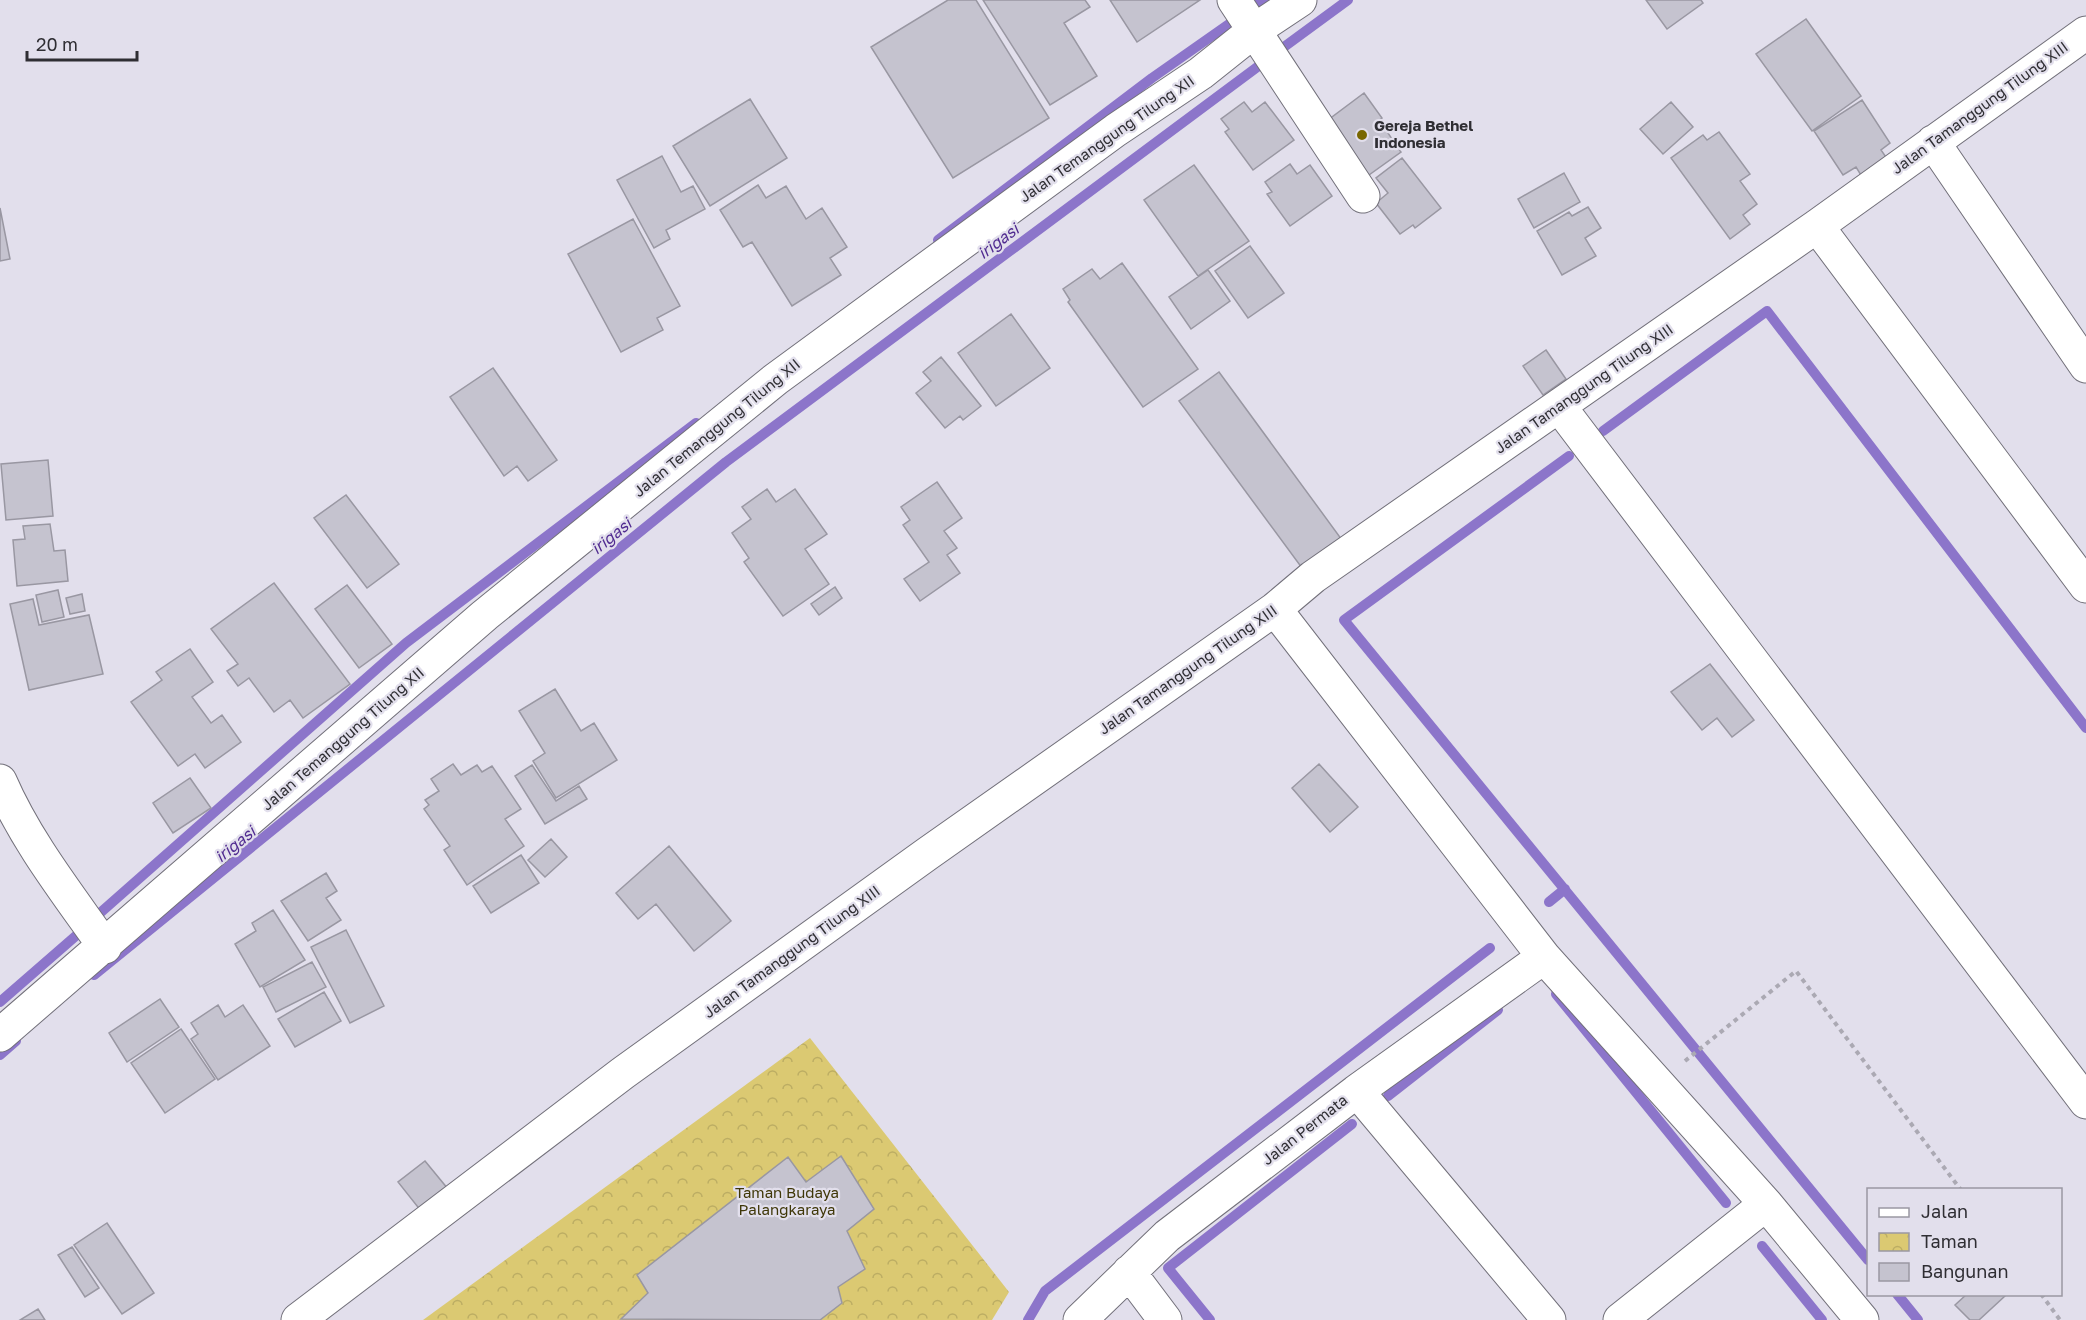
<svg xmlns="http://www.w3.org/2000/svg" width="2086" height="1320" viewBox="0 0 2086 1320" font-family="'Golos Text',sans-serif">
  <defs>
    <pattern id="park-crowns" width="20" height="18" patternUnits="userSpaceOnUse" patternTransform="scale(1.5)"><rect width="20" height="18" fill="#dbc972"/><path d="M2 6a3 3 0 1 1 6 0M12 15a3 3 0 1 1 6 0" fill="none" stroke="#bcad63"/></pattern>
  </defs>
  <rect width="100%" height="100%" fill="#e2dfec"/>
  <path fill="url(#park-crowns)" d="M810,1038l199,254 -17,28h-569z"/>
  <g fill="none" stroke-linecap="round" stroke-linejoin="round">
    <path stroke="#8c75ca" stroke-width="10" d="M1247,12l17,-12
      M1273,55l75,-55
      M938,240l214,-162 77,-54
      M1603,431l164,-120 319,417
      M1569,456l-225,164 524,640
      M1549,902l16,-13
      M100,913l306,-270 290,-220
      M94,975l632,-513 534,-397
      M1556,994l170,209
      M0,1002l78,-68
      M0,1055l16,-14
      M1388,1096l110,-86
      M1762,1246l60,74
      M1897,1294l21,26
      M1028,1320l17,-29 445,-343
      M1210,1320l-42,-52 184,-144"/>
  </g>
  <path fill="#c5c3cf" stroke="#9997a2" stroke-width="1.5" d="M948,0h28l73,118 -96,60 -82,-131z
    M983,0h102l5,7 -26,16 33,53 -47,29z
    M1110,0h90l-63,42z
    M1646,0h55l2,3 -36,26z
    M1806,19l55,77 -49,35 -56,-77z
    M1364,93l18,25 -3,2 22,32 -39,28 -34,-60z
    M750,99l37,59 -77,48 -37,-60z
    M1862,100l28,43 -9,7 9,13 -26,17 -8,-13 -13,8 -29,-44z
    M1244,102l8,10 13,-10 29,38 -41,30 -28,-38 4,-3 -8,-10z
    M1671,102l22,25 -30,27 -23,-25z
    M1719,132l31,42 -10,7 17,23 -14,11 7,9 -20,15 -59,-81 32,-23 4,5z
    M662,156l19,36 12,-6 12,23 -39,21 4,9 -16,9 -37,-68z
    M1402,158l39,50 -26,20 -2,-3 -13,9 -24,-31 12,-10 -12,-15z
    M1290,164l7,10 13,-9 22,31 -42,30 -23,-32 5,-2 -7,-10z
    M1194,165l55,76 -51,35 -54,-76z
    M1564,173l16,29 -46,26 -16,-29z
    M758,185l8,13 20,-12 20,33 16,-11 25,39 -17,11 11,17 -49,31 -40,-64 -9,5 -23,-37z
    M1588,207l13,21 -16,10 11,18 -34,19 -25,-44 32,-19 3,4z
    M0,208l10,51 -10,2z
    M633,219l47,87 -23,12 6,12 -42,22 -53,-98z
    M1250,246l34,47 -36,25 -33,-47z
    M1122,263l76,106 -55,38 -75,-105 2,-2 -7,-11 29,-20 8,10z
    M1208,270l22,31 -39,28 -22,-32z
    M1011,314l39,54 -54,38 -38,-53z
    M1546,350l20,29 -23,16 -20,-29z
    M941,357l40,49 -18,14 -3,-4 -15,12 -29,-35 15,-12 -8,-9z
    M493,368l64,92 -29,21 -11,-15 -13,10 -54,-79z
    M1219,372l123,168 -40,28 -123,-167z
    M48,460l5,56 -47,4 -5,-56z
    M937,482l25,36 -18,13 13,17 -10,7 13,18 -40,28 -16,-22 25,-17 -26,-37 7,-5 -9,-13z
    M767,489l9,13 19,-13 32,45 -22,15 24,35 -46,32 -39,-54 5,-4 -17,-25 19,-14 -9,-12z
    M346,495l53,69 -32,24 -53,-70z
    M50,524l4,27 11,-1 3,31 -51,5 -4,-46 12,-1 -2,-13z
    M274,583l76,101 -47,34 -13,-18 -16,12 -25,-34 -11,8 -11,-15 11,-7 -27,-35z
    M347,585l45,59 -33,24 -44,-59z
    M835,587l7,11 -23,17 -8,-11z
    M58,590l6,27 -22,5 -6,-27z
    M82,594l3,17 -15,3 -4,-16z
    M33,599l6,26 50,-10 14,59 -74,16 -19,-86z
    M190,649l23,33 -21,15 19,26 11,-8 19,27 -36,26 -10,-14 -17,12 -47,-64 31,-22 -6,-8z
    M1710,664l44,56 -22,17 -15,-19 -15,12 -31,-38z
    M555,689l26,42 13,-8 23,37 -61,38 -23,-37 12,-8 -26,-42z
    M453,764l8,11 16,-10 5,7 10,-6 29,43 -16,10 19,27 -57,39 -23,-35 6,-4 -26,-37 5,-4 -4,-5 14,-9 -8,-12z
    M1319,764l39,43 -28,25 -38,-44z
    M532,765l24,36 23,-15 8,13 -42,25 -30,-48z
    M190,778l21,30 -38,25 -20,-30z
    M551,839l16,18 -22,20 -17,-17z
    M669,846l62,75 -37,30 -38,-47 -18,15 -22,-26z
    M521,855l18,28 -48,30 -18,-27z
    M326,873l11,18 -11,7 15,22 -33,21 -27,-40z
    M273,910l32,50 -45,27 -25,-43 21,-13 -4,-8z
    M346,930l38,76 -34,17 -39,-76z
    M312,962l14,25 -50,25 -13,-25z
    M324,992l17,29 -46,26 -17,-28z
    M160,999l19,28 -52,35 -18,-29z
    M218,1005l7,12 18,-12 27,41 -52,34 -27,-41 7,-5 -7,-11z
    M181,1029l34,50 -50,34 -34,-50z
    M841,1156l33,53 -27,22 18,38 -27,18 4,16 -22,17 -199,-1 27,-26 -11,-18 151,-118 18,25z
    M425,1161l23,28 -27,22 -23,-29z
    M107,1223l47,70 -32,21 -48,-69z
    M72,1247l27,41 -14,9 -27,-42z
    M1967,1294h36l2,2 -26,24h-9l-15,-15z
    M38,1309l7,11h-25z"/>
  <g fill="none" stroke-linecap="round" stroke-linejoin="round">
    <g stroke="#72707a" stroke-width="35">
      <path id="minor" d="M1234,0l129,196
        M1933,142l153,224
        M1817,226l269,360
        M1559,406l527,696
        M1275,609l269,348 222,247 96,116
        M0,781c26,60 67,112 105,166
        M0,1035l485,-420 291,-236 340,-249 85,-57 54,-43 45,-30
        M1357,1091l192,229
        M1129,1272l36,48
        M298,1320l325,-247 304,-219 348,-245 38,-32 504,-351 269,-193
        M1080,1320l87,-84 190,-145 187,-134
        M1620,1320l146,-116"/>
    </g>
    <path stroke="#aba9b3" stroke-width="4" stroke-dasharray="4.5 4.5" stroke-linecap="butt" d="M1685,1061l111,-90 165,219
      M2041,1294l19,26"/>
    <use href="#minor" stroke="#fff" stroke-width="33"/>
  </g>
  <circle fill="#796800" stroke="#e2dfec" stroke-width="2" cx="1362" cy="135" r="6"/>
  <g text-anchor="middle" stroke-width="4.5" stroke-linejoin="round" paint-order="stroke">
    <g font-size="15" fill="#2f2e33" stroke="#e2dfec">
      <text transform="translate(1980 108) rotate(-36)" y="5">Jalan Tamanggung Tilung XIII</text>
      <text transform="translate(1107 139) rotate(-35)" y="5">Jalan Temanggung Tilung XII</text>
      <text transform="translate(1584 389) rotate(-35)" y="5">Jalan Tamanggung Tilung XIII</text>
      <text transform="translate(717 428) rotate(-39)" y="5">Jalan Temanggung Tilung XII</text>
      <text transform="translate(1188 670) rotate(-35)" y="5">Jalan Tamanggung Tilung XIII</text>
      <text transform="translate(343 739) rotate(-41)" y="5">Jalan Temanggung Tilung XII</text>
      <text transform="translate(792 952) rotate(-36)" y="5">Jalan Tamanggung Tilung XIII</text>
      <text transform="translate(1305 1130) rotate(-38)" y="5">Jalan Permata</text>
    </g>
    <g font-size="15" font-weight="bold" fill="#2f2e33" stroke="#e2dfec" text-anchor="start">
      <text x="1374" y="131">Gereja Bethel<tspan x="1374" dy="17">Indonesia</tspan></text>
    </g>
    <g font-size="15" fill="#3f3708" stroke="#e2dfec">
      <text x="787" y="1198">Taman Budaya<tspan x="787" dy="17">Palangkaraya</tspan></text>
    </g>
    <g font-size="16" font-style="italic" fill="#502b90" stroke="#e2dfec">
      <text transform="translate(998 241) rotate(-37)" y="6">irigasi</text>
      <text transform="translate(611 536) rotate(-39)" y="6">irigasi</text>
      <text transform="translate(235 844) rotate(-39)" y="6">irigasi</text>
    </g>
  </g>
  <rect x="1867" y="1188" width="195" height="108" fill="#e2dfec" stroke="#9a98a2" stroke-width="1.5"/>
  <rect x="1879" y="1208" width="30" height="9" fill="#ffffff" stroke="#9a98a2" stroke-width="1.5"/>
  <text x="1921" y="1218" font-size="18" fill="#2f2e33">Jalan</text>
  <rect x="1879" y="1233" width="30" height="18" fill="url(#park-crowns)" stroke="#9a98a2" stroke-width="1.5"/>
  <text x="1921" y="1248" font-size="18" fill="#2f2e33">Taman</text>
  <rect x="1879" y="1263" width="30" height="18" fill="#c5c3cf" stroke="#9a98a2" stroke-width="1.5"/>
  <text x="1921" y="1278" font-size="18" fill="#2f2e33">Bangunan</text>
  <path d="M27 51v9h110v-9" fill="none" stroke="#2f2e33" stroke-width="3"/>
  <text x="36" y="51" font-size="18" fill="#2f2e33" stroke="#e2dfec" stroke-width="4.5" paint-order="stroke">20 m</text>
</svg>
